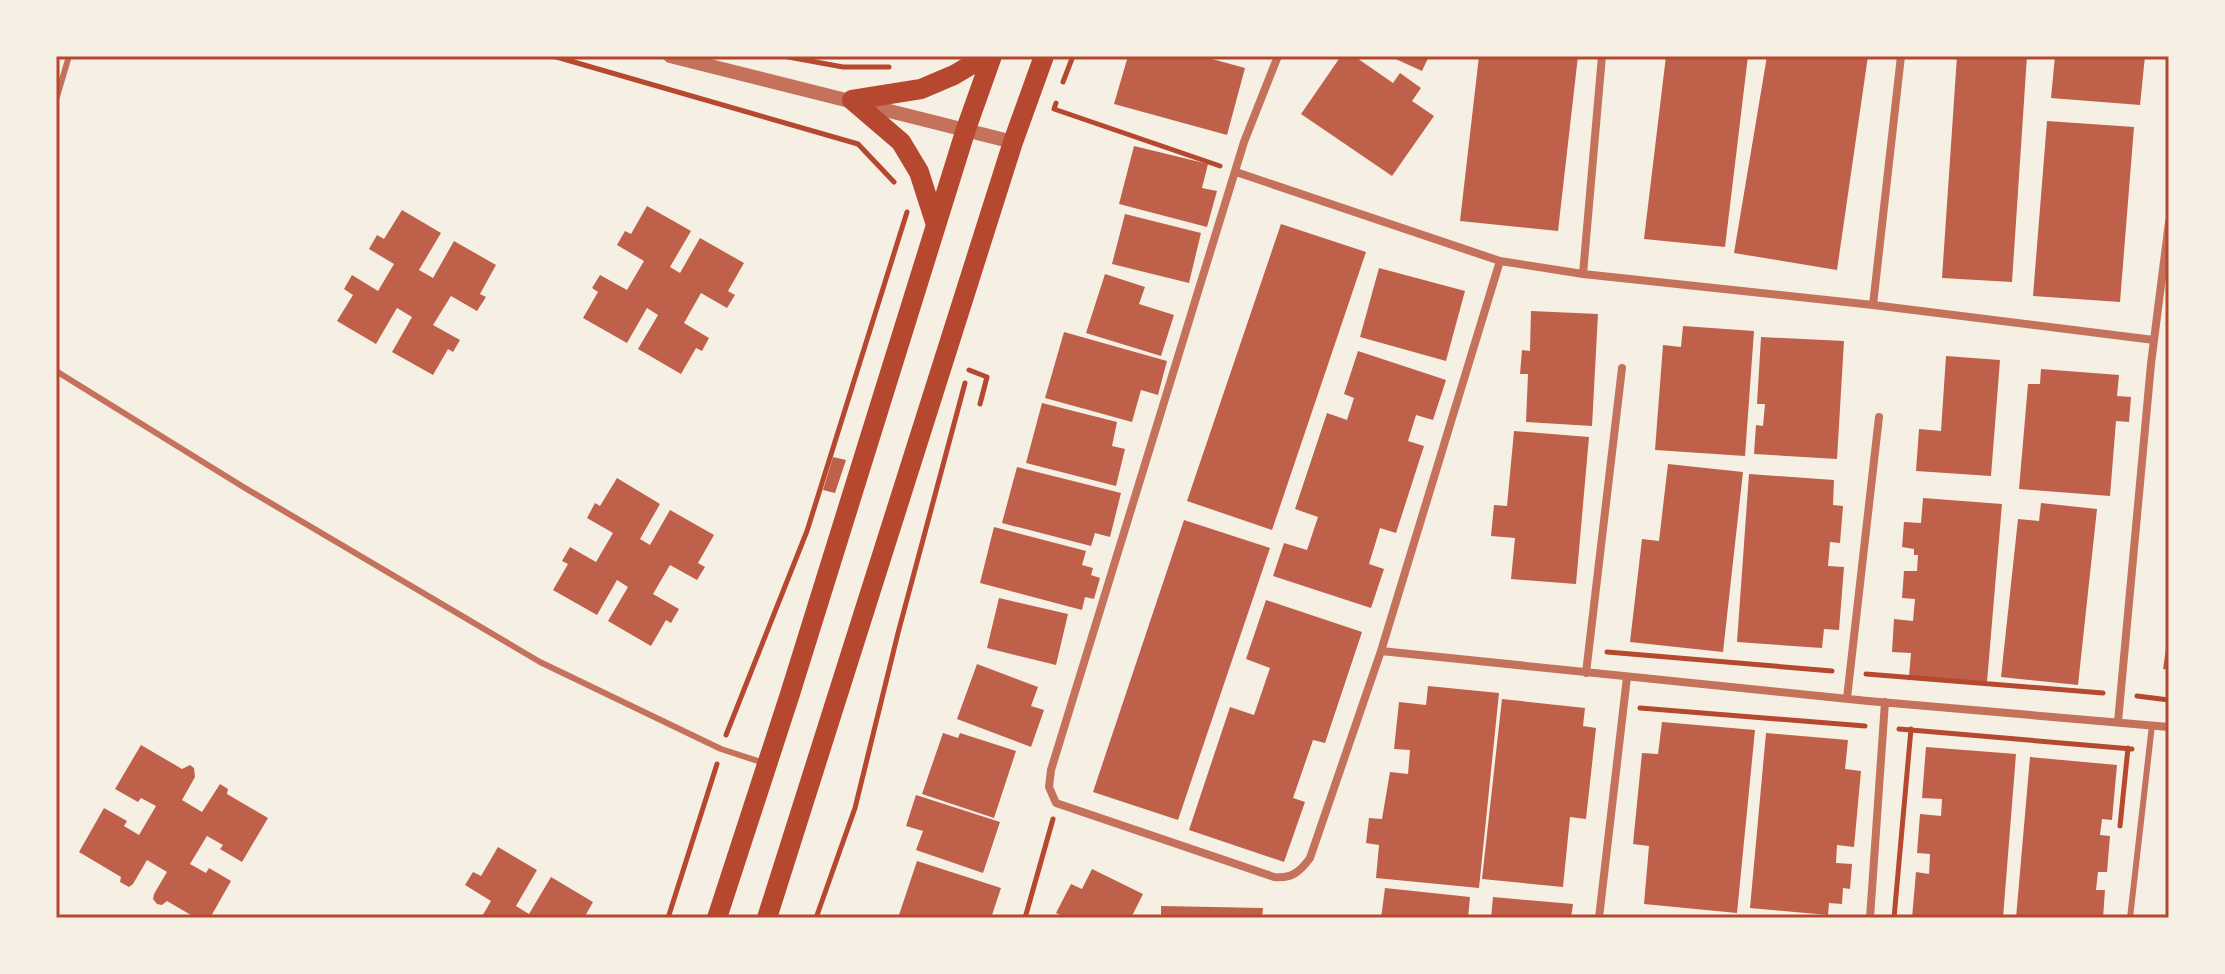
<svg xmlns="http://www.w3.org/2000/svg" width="2225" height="974" viewBox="0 0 2225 974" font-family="'Nunito Sans',sans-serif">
  <rect width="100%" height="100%" fill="#f6efe4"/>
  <path fill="#bf614a" d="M1128,56h73l44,12 -18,67 -113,-31z
    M1341,56h13l39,27 7,-10 21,15 -9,13 22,15 -42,60 -91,-62z
    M1389,56h40l-7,15z
    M1479,56h99l-20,175 -98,-10z
    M1666,56h82l-23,191 -81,-8z
    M1767,56h101l-31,214 -103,-17z
    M1957,56h70l-15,226 -70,-4z
    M2055,56h90l-5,49 -89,-7z
    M2047,121l87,6 -14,175 -87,-6z
    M1134,146l74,18 -6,24 15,3 -10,36 -88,-23z
    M647,206l44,25 -21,36 10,6 20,-35 44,25 -16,28 7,4 -8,13 -26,-15 -17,30 25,15 -7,13 -6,-3 -15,26 -43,-25 20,-34 -11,-7 -20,35 -44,-25 15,-26 -6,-4 8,-13 27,15 17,-29 -27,-16 8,-14 6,3z
    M402,210l39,23 -22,37 14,8 21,-37 42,24 -16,29 6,3 -9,14 -26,-15 -18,29 27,15 -7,12 -5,-3 -15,26 -41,-23 20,-35 -15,-9 -21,36 -39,-23 16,-26 -9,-6 8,-14 26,16 16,-27 -25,-15 8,-14 7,4z
    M1125,214l76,19 -12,50 -77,-19z
    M1281,224l85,28 -94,278 -85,-29z
    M1379,268l86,23 -19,70 -86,-24z
    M1105,274l40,13 -6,17 35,11 -13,41 -75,-23z
    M1531,311l67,3 -6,112 -66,-4 2,-48h-8l2,-24 8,1z
    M1683,326l71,5 -9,125 -90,-6 8,-105 18,2z
    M1064,332l103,29 -9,34 -17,-5 -9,32 -87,-24z
    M1761,337l83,4 -7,118 -83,-5 2,-29 7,1 2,-22h-8z
    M1358,351l88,29 -13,40 -17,-5 -8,26 16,5 -28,87 -16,-5 -11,36 15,5 -13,39 -98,-32 11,-33 23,7 11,-33 -23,-8 32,-96 20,7 7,-22 -10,-4z
    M1946,356l54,4 -9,116 -75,-5 3,-42 22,2z
    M2041,369l78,6 -2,21 14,1 -2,25 -13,-1 -6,75 -91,-7 9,-105h12z
    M1042,403l75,19 -5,24 13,3 -9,37 -90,-23z
    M1514,431l75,6 -13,147 -65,-5 4,-41 -24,-2 3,-31 13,1z
    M833,457l13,3 -11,33 -12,-3z
    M1668,464l75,8 -20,180 -93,-10 12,-103 17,2z
    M1017,467l104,26 -11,44 -15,-4 -4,13 -89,-23z
    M1749,474l85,6 -1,25 10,1 -3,37 -10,-1 -2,24 16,1 -5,63 -15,-1 -2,19 -85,-6z
    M617,478l43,26 -20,35 10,6 20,-35 44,25 -16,28 7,4 -8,13 -27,-15 -17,29 26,15 -8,14 -5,-3 -15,26 -43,-25 20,-34 -11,-7 -20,35 -44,-25 15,-26 -6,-3 8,-14 26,15 17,-29 -26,-15 8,-15 5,3z
    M1923,498l79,6 -15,178 -78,-6 2,-23 -19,-1 2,-33 19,2 2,-22 -13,-1 2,-27h13l1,-16h-4v-6l-12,-2 2,-25 17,1z
    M2041,503l56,6 -19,176 -77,-8 17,-158 21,2z
    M1184,520l86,28 -92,272 -85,-28z
    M994,527l92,24 -4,14 11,3 -2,7 9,3 -6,21 -9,-2 -3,13 -102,-27z
    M999,598l69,16 -12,51 -69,-17z
    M1266,600l96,32 -37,111 -12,-3 -20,58 12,4 -21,60 -95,-32 41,-123 24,8 16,-47 -24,-9z
    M2167,641l2,1v28l-6,-1z
    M977,664l61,23 -7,19 13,4 -13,37 -74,-28z
    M1428,686l71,7 -20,195 -103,-10 3,-33 -13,-2 3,-25 13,1 8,-47 18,2 2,-24 -16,-1 5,-47 27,3z
    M1502,699l83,9 -2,18 13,2 -10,91 -16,-2 -7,70 -81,-8z
    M1662,722l93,8 -18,183 -93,-9 5,-58 -16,-2 9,-91 16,1z
    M943,733l15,5 2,-5 56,18 -22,67 -72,-24z
    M1766,733l82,7 -3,29 16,2 -7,76 -17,-2 -1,18 16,1 -2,25 -7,-1 -1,16 -13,-1 -1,12 -78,-7z
    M141,745l41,24 8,-4 4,3 1,9 -13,23 20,12 18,-28 8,5 -1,5 41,24 -26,44 -22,-13 3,-4 -16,-9 -17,28 16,9 3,-5 22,13 -21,37h-14l-29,-17 -5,4 -5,-1 -4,-5 1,-5 13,-22 -20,-12 -14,24 -4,3 -9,-5 1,-5 -42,-25 25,-44 23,13 -3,5 15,9 17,-29 -15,-8 -3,4 -23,-13z
    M1926,747l90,7 -13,164h-91l4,-46 13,2 1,-20 -13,-1 3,-39 21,2 1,-17 -20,-1z
    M2030,757l87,8 -5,55 -10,-1 -2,16 10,1 -3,36h-9l-2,18h9l-2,28h-87z
    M916,795l84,27 -17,51 -67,-23 7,-19 -17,-5z
    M498,847l39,23 -21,36 13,8 22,-37 42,25 -9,16h-103l10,-17 -26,-16 8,-13 8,4z
    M917,861l84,27 -10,30h-93z
    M1092,869l51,25 -12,24h-64l-11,-5 15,-29 11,5z
    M1385,888l85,9 -2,21h-87z
    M1493,897l80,7 -2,14h-80z
    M1161,906l102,2 -1,10h-101z"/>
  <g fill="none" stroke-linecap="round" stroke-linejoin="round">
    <path stroke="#b5482f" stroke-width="5" d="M553,56l305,88 36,38
      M783,56l60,11h46
      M1063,82l10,-26
      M1056,103l-2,6 166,57
      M969,370l18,7 -7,27
      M1607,652l225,19
      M1866,674l237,19
      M2137,696l32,4
      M1640,708l225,18
      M1899,729l233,20
      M726,735l81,-204 100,-319
      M2120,826l8,-78
      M668,918l49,-154
      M816,918l39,-110 43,-175 67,-250
      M1025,918l28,-99
      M1894,918l17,-189"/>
    <path stroke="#c5725c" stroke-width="6" d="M56,100l13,-44
      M56,371l189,117 295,174 181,87 43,14
      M2130,918l22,-193"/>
    <path stroke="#c5725c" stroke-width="8" d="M1278,56l-34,86 -193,628 -2,17 7,16 218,74c17,2 26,-5 36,-19l71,-207 119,-390
      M1236,172l264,89 83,13 290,31 281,35
      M1583,274l19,-218
      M1873,305l28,-249
      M1381,651l487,50 301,26
      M1586,673l36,-305
      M1847,698l32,-281
      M2118,722l33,-358 18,-142
      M1599,918l28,-241
      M1870,918l15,-216"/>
    <path stroke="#c5725c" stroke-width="14" d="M670,56l343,86"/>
    <path stroke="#b5482f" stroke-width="20" d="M852,100l49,42 18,30 17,53
      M852,100l69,-11 33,-14 32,-19
      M717,918l73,-224 176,-565 26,-73
      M767,918l246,-776 31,-86"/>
  </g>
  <rect width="2225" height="974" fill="none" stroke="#f6efe4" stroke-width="116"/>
  <rect x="58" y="58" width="2109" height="858" fill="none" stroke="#b5482f" stroke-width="3"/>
</svg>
